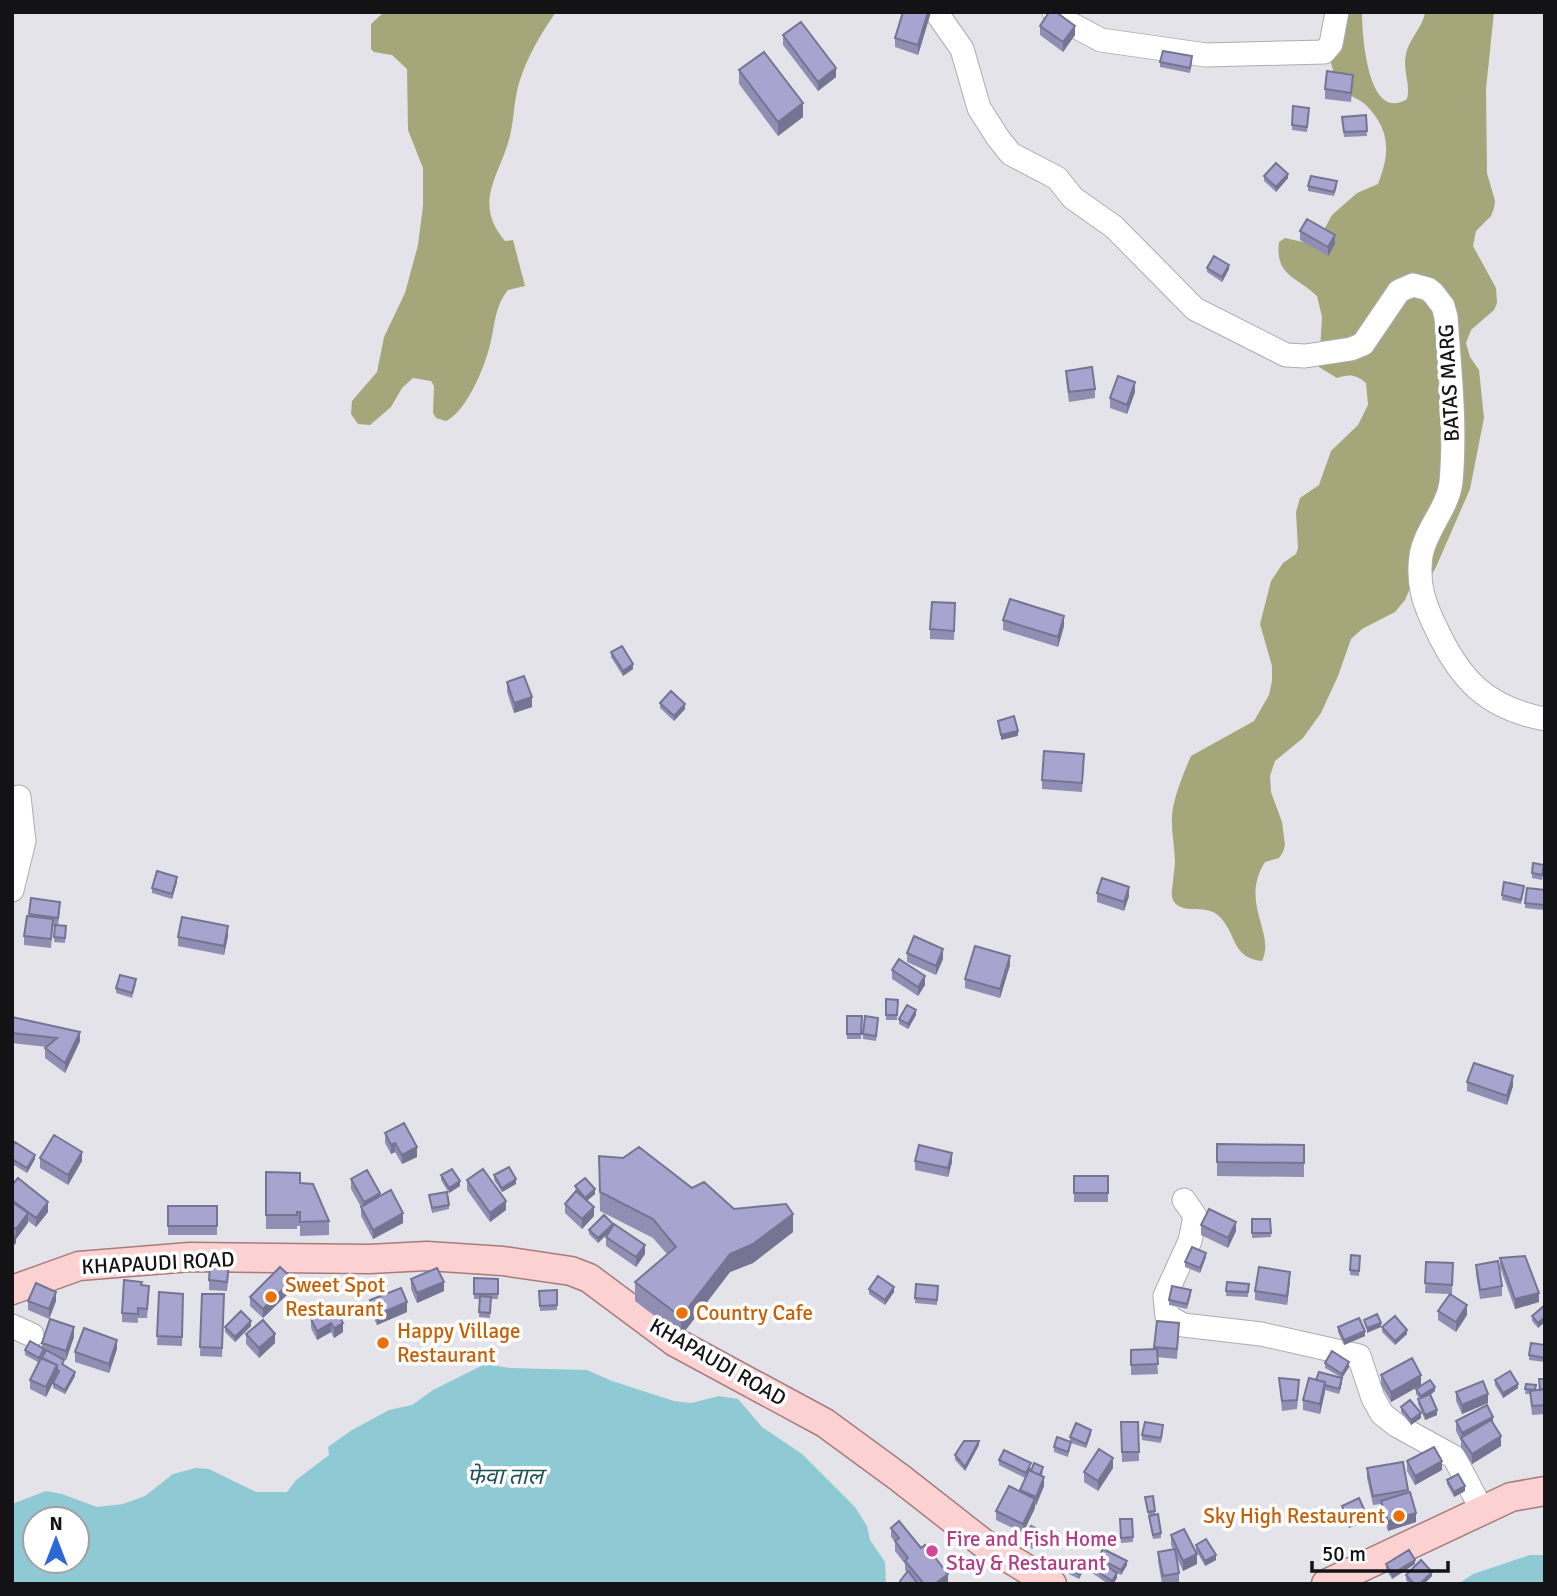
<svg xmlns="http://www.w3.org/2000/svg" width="1557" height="1596" viewBox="0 0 1557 1596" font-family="Signika,'Noto Sans Devanagari',sans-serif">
  <rect width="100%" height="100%" fill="#e3e3e9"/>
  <path fill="#a5a77a" d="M384,12h172c-16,23 -29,45 -37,71 -5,17 -5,36 -9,53 -10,40 -38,66 -5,105l8,-1 12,46 -17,4c-15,18 -13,41 -20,62 -6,21 -23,60 -42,69l-10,-3 -3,-5 1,-27 -3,-5 -18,-3 -11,10 -11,19 -21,18 -12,-1 -7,-10 1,-13 25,-29 7,-35 21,-44 13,-48 5,-39v-38l-15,-38 -1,-61 -15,-14 -18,-3 -3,-3v-25z
    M1332,12h30c0,20 5,112 45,87 4,-15 -5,-30 -1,-45 3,-16 17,-26 19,-42h69l-8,77 1,84 8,28 -1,7 -3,8 -15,15 -3,15 23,42 1,15 -3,7 -23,20 -5,13 4,14 9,13 5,48 -14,71 -34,78 -20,36 -5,-17 -6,14 -10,12 -33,17 -11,10 -13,37 -17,37 -18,25 -28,23 -5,15 1,16 11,30 3,23 -2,7 -4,6 -14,4c-26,41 11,71 -3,99 -30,-3 -25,-26 -42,-44 -14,-14 -34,-2 -45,-14 -5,-5 -3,-14 -2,-21 0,-7 2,-14 2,-21 -1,-19 -5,-36 -2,-54 4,-18 11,-35 18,-51l63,-35 15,-26 3,-14v-15l-12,-42 11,-43 12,-18 13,-9 2,-6 -2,-36 4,-14 19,-13 12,-34 27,-26 10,-20 -2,-22c-10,-9 -18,-9 -29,-5l-18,-11 3,-50 -5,-21c-21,-20 -42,-20 -38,-54l6,-4 18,4 15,-1 14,-26 25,-22 21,-9c12,-31 13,-53 -12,-79 -6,-6 -16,-8 -22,-15 -19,-22 -15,-52 -12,-78z"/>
  <path fill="#8fcad4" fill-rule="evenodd" d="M485,1364l25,4 77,2 25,11 62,20 17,2 28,-7 19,3 24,28 40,27 53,53 12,19 3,14 15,22 1,22h-874v-80l34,-13 16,3 35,13 26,-3 22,-8 28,-22 23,-6 13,1 47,23h31l9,-12 33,-25 -1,-8 24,-17 37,-20 23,-5 21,-15zM35,1519h42v42h-42z
    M1530,1555h15v29h-87l15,-10z"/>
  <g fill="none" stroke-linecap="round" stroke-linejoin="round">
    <g stroke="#acacb1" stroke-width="25">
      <path id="minor" d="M936,12l26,37 17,59 19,30 13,16 46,24 16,20 41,29 81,82 91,46 19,1 46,-7 12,-5 36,-53 14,-6 15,4 5,4 10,13 3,11c4,55 10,110 5,165 -3,26 -26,48 -30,74 -4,27 3,48 15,72 24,52 51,80 109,91
        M1054,12l13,10 34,18 105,15 118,-3 7,-8 6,-32
        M12,890l12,-49 -5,-44
        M1184,1200l11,16 -5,25 -25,55 2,20 16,9 78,9 98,22 14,42 9,16 14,11 58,32 28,53
        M12,1326l20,9"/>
    </g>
    <g stroke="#a87b7c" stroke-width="31">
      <path id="major" d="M12,1290l67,-24 111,-9 179,2 58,-3 76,5 68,10 18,7 86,64 150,81 75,55 83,65 69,41
        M1326,1584l185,-87 34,-6"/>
    </g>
    <use href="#minor" stroke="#fff" stroke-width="23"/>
    <use href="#major" stroke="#fbd1d1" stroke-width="28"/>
  </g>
  <path fill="#908eb3" d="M931,12l-13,43 -23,-8v-9z
    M1040,26l35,9 -12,17 -23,-17z
    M783,35l53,42 -18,14 -35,-46z
    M1192,61l-2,12 -30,-6v-5z
    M739,70l64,47 -25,19 -39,-52z
    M1353,84l-2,18 -26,-3v-10z
    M1293,106l16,2 -2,24 -15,-2z
    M1366,115l1,21 -23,1 -2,-20z
    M1264,176l24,2 -12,14 -12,-11z
    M1308,186h29l-3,10 -26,-5z
    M1300,231l35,13 -7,12 -28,-16z
    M1207,268l22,1 -7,13 -15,-10z
    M1066,371l29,18v9l-26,4 -3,-22z
    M1135,392l-8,22 -17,-6v-10z
    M955,613l-1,27 -24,-1v-10z
    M1003,620l61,6 -6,21 -55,-17z
    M611,652l22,17 -10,7 -12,-19z
    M507,682l25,25 -18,6 -7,-21z
    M660,703l25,6 -11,12 -14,-13z
    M1084,763l-2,29 -40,-3v-9z
    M1544,870l-2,10 -10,-2v-5z
    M177,882l-5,17 -20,-6v-5z
    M1545,890l-1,20 -19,-2v-5z
    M1524,891l-3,13 -19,-4v-5z
    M1097,893l32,3 -5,15 -27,-9z
    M31,898l29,14 -2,13 8,1 -1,17 -11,-1 1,-15 -2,-1 -2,22 -27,-3v-9l5,-20z
    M228,936l-4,19 -46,-9v-9z
    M907,953l36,6 -7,16 -29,-13z
    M1010,965l-10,33 -35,-10v-9z
    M892,970l33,15 -7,11 -26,-17z
    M136,984l-4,14 -16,-5v-5z
    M886,999l12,1 -1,20h-11z
    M916,1015l-8,14 -9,-5v-5z
    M847,1016h15l-1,23h-14z
    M12,1017l68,24 -15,32 -20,-15v-10l2,-1 -35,-4z
    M878,1023l-2,18 -13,-2v-5z
    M1467,1082l46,4 -6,19 -40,-14z
    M385,1133l32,24 -15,7 -7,-12 -4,2 -6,-11z
    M1217,1144l87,1v32l-87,-1z
    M12,1147l23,12 -8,14 -15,-9z
    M599,1156l93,32 42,21 59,23 -40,31 -23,9 -49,64 -46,-35v-19l32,-28 -14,-16 -53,-27z
    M40,1158l42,3 -14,24 -28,-17z
    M915,1161l37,1 -4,15 -33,-7z
    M266,1172l34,11 29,38v14l-29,1v-10h-3v3h-31z
    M441,1175l19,11 -11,7 -8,-13z
    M494,1175l22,9 -14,8 -8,-12z
    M1074,1176h34v26h-34z
    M351,1179l29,17 23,27 -30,16 -12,-23v-9l-10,-18z
    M467,1180l39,30 -16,12 -23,-32z
    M12,1185l36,27 -12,15 -8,-6v2l-12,16v4l-4,4z
    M575,1186l20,8 -8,7 7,15 -12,13 -17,-16v-9l11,-13z
    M429,1195l20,10v4l-17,4z
    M168,1206h49v29h-49z
    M1252,1219h18l1,18 -19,1z
    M1201,1225l35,6 -8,17 -27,-13z
    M613,1227l32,27 -9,13 -30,-21v-9l3,-5 -11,11 -9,-9v-4z
    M1351,1255l9,1 -1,20 -9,-1z
    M1206,1257l-6,16 -15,-6v-5z
    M1500,1258l39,44 -24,7 -15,-42z
    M1426,1262l27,1 -1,31h-2l17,21 -11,17 -18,-12v-9l12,-17 -25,-1z
    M230,1264l-3,27 -18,-1v-10z
    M1476,1265l26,21v10l-22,3 -4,-25z
    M474,1278l24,1v20h-7l-1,19 -11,-1v-18h-5z
    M411,1279l33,12 -27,12 -6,-14z
    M1290,1281l-3,24 -32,-5v-9z
    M1227,1282l22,2 -1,13 -22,-1z
    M916,1284l22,2 -1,19 -22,-2z
    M141,1285l8,11 -2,22h-9v5l-16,-1v-9z
    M293,1289l-30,29 -13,-12v-9z
    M869,1289l25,3 -9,13 -16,-11z
    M557,1290v20l-17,1 -1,-20z
    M159,1292l24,2 -1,52 -25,-1z
    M202,1294h22l-2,63 -22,-1z
    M1191,1295l-4,14 -18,-4v-5z
    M370,1300l37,12 -30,13 -7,-15z
    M28,1301h28l-7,18 -21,-9z
    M333,1305l10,27 -9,6 -3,-6 -14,8 -6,-12v-9z
    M1545,1305v17l-7,6 -6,-7v-5z
    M251,1326l-16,16 -10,-10v-5z
    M1338,1327l27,9 -21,9 -6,-13z
    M1382,1327l25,7 -12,11 -13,-13z
    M1179,1332l-2,27 -20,-2 1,17 -27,1v-25l23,-1v-2z
    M246,1334l29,9 -16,15 -13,-14z
    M74,1337l-8,23 -5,-1 3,6 11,11 -10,18 -12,-6v-5l-7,14 -16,-8v-9l8,-18 -13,-7v-5l17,-2v-5z
    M1545,1345v17l-16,-2v-5z
    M117,1349l-8,24 -34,-11v-10z
    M1325,1363l24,4 -7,11v5l-3,11 -14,-4 -5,24 -17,-4v-10l13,-20 26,-2 -17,-10z
    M1381,1375l40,10 -30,17 -10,-17z
    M1279,1378l20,11 -2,20 -15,2z
    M1545,1379v35l-13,1 -2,-21h-5l1,-10 10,7 3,-1z
    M1495,1380l23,8 -15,10 -8,-13z
    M1416,1389l19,2 -5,4 7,20 -12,5 -7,-16v-5l1,-1 -3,-4z
    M1456,1392l32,11 -26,11 -6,-13z
    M1401,1407l20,11 -10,7 -10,-13z
    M1456,1421l37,2 8,23 -29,18 -11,-17v-6l-5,-10z
    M1121,1422h17l1,39 -17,1z
    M1163,1430l-2,13 -19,-3v-5z
    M1091,1434l-5,14 -15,-5 -3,14 -14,-5v-5l16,-6v-4z
    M979,1445l-14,26 -10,-11v-5z
    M999,1460l44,11 -1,4 2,11 -9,20v2l-12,25 -27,-13v-9l24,-19 5,-14 -26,-13z
    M1407,1461l35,9 -27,15 -8,-14z
    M1113,1468l-15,23 -14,-9v-10z
    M1367,1468l41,22 8,32 -28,9 -7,-21v-6l-8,1 -6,-27z
    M1447,1480l18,11 -11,6 -7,-13z
    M1145,1497l10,14v3l6,19v5l-8,1z
    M1342,1506l25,14 -18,8 -7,-18z
    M1120,1519h12l1,23 -12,1z
    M891,1528l57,55 -48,1 7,-11 -2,-3v-6l-10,-13v-9l-4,-5z
    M1039,1535l-7,14 -8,-5v-4z
    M1171,1535l26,29 -14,7 -7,-15 3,17v9l-17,2 -4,-23v-9l15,-3 -2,-4z
    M1196,1545l20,15 -11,6 -9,-16z
    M1098,1558l29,7 -6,10 -6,-3 2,6 -4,6h-5l-20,-14v-5l10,-4z
    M1386,1564h29l-23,15 -6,-10z
    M1085,1567l-6,12 -10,-5v-5z
    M1406,1575l26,1 -8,8h-15l-3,-4z"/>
  <path fill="#757492" d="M928,12h3l-13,43v-10z
    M1075,26v9l-12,17v-10z
    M836,68v9l-18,14v-9z
    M803,103v14l-25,19v-14z
    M1288,174v4l-12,14v-5z
    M1335,235v9l-7,12v-9z
    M1229,265v4l-7,13v-5z
    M1135,382v10l-8,22v-9z
    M1064,616v10l-6,21v-10z
    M633,664v5l-10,7v-5z
    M532,697v10l-18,6v-10z
    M685,704v5l-11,12v-5z
    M1018,731v5l-17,4v-5z
    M177,877v5l-5,17v-5z
    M1129,887v9l-5,15v-9z
    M228,926v10l-4,19v-9z
    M943,949v10l-7,16v-9z
    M1010,956v9l-10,33v-9z
    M925,976v9l-7,11v-9z
    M916,1010v5l-8,14v-5z
    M80,1032v9l-15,32v-10z
    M1513,1076v10l-6,19v-9z
    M395,1143v9l-4,2v-9z
    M417,1147v10l-15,7v-9z
    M82,1152v9l-14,24v-10z
    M952,1153v9l-4,15v-9z
    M35,1155v4l-8,14v-5z
    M516,1179v5l-14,8v-4z
    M460,1181v5l-11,7v-5z
    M595,1189v5l-10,8v-4z
    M380,1193v10l-16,9v-10z
    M506,1201v9l-16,12v-9z
    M48,1202v10l-12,15v-9z
    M594,1207v9l-12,13v-10z
    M28,1213v10l-12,16v4l-4,4v-9l4,-4v-5z
    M403,1213v10l-30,16v-9z
    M793,1214v18l-40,31 -23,9 -49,64v-19l49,-63z
    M1236,1222v9l-8,17v-10z
    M613,1224v4l-15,15v-5z
    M645,1245v9l-9,13v-10z
    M1206,1253v4l-6,16v-5z
    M1290,1272v9l-3,24v-9z
    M293,1279v10l-30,29v-9z
    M444,1282v9l-27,12v-10z
    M894,1287v5l-9,13v-5z
    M56,1292v9l-7,18v-10z
    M1539,1293v9l-24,7v-10z
    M407,1302v10l-30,13v-10z
    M1467,1305v10l-11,17v-10z
    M1545,1317v5l-7,6v-5z
    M251,1321v5l-16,16v-5z
    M331,1323v9l-14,8v-9z
    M343,1323v9l-9,6v-10z
    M1381,1323v4l-14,6v-5z
    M74,1327v10l-8,23v-9z
    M1407,1330v4l-12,11v-4z
    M1365,1331v5l-21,9v-5z
    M275,1334v9l-16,15v-10z
    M117,1340v9l-8,24v-9z
    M1349,1362v5l-7,11v5l-3,11 3,-20z
    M57,1365v10l-11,22v-10z
    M75,1372v4l-10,18v-4z
    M1421,1375v10l-30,17v-10z
    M1325,1382v10l-5,22v-10z
    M1518,1384v4l-15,10v-5z
    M1435,1387v4l-14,10v-5z
    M1488,1394v9l-26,11v-9z
    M1437,1410v5l-12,5v-5z
    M1421,1413v5l-10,7v-5z
    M1493,1417v9l-31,13v-6z
    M1091,1430v4l-5,14v-4z
    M1501,1436v10l-29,18v-10z
    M979,1441v4l-14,26v-4z
    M1113,1458v10l-15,23v-10z
    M1442,1461v9l-27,15v-9z
    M1044,1477v9l-8,20v-9z
    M1465,1486v5l-11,6v-5z
    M1035,1499v9l-12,25v-9z
    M1416,1513v9l-28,9v-10z
    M1367,1516v4l-18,8v-5z
    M1039,1530v5l-7,14v-5z
    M1197,1554v10l-14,7v-10z
    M1216,1555v5l-11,6v-5z
    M1415,1560v4l-23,15v-5z
    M1127,1561v4l-6,10v-5z
    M1085,1563v4l-6,12v-5z
    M1432,1572v4l-8,8h-4z
    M1117,1573v5l-4,6h-1v-3z
    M948,1574v9l-13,1z"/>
  <path fill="#a7a5d0" stroke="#757492" stroke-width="2" d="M903,12h25l-10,33 -23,-7z
    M1049,12h7l19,14 -12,16 -23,-16z
    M801,22l35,46 -18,14 -35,-47z
    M1163,51l29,5 -2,12 -30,-6z
    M764,52l39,51 -25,19 -39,-52z
    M1327,71l26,4 -2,18 -26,-4z
    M1293,106l16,2 -2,19 -15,-2z
    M1366,115l1,16 -23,1 -2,-15z
    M1276,163l12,11 -12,13 -12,-11z
    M1311,176l26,5 -3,11 -26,-6z
    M1307,219l28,16 -7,12 -28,-16z
    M1214,256l15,9 -7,12 -15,-9z
    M1092,367l3,22 -26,3 -3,-21z
    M1118,376l17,6 -8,23 -17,-7z
    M1010,599l54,17 -6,21 -55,-17z
    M932,602l23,1 -1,28 -24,-2z
    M622,646l11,18 -10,7 -12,-19z
    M524,676l8,21 -18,6 -7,-21z
    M671,691l14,13 -11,12 -14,-13z
    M1014,716l4,15 -17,4 -3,-14z
    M1044,751l40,3 -2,29 -40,-3z
    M1533,863l11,2 -2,10 -10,-2z
    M157,871l20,6 -5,17 -20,-6z
    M1102,878l27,9 -5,15 -27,-9z
    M1504,882l20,4 -3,14 -19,-5z
    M1527,888l18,2 -1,15 -19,-2z
    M31,898l29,4 -2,16 -29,-4z
    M27,916l26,3 -2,20 -27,-3z
    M182,917l46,9 -4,20 -46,-9z
    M55,925l11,1 -1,12 -11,-1z
    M914,936l29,13 -7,17 -29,-13z
    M975,946l35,10 -10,33 -35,-10z
    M899,959l26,17 -7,11 -26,-17z
    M120,975l16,4 -4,14 -16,-5z
    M886,999l12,1 -1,15h-11z
    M907,1005l9,5 -8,14 -9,-5z
    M847,1016h15l-1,18h-14z
    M865,1016l13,2 -2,18 -13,-2z
    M12,1017l68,15 -15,31 -20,-15 12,-10 -45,-5z
    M1474,1063l39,13 -6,20 -40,-14z
    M404,1123l13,24 -15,8 -7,-12 -4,2 -6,-12z
    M54,1135l28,17 -14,23 -28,-17z
    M15,1142l20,13 -8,13 -15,-9v-12z
    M1217,1144l87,1v18l-87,-1z
    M919,1145l33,8 -4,15 -33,-7z
    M639,1147l53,41 12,-6 30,27 52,-5 7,10 -40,30 -23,10 -49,63 -46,-35 41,-35 -23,-28 -53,-27 -1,-36 24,2z
    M509,1167l7,12 -14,9 -8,-13z
    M452,1169l8,12 -11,7 -8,-13z
    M483,1169l23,32 -16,12 -23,-33z
    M367,1170l13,23 -16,9 -13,-23z
    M266,1172l34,1v10l13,1 16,37 -29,1v-10h-3v3h-31z
    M1074,1176h34v17h-34z
    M18,1178l30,24 -12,16 -24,-18v-15z
    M585,1178l10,11 -10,9 -10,-12z
    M391,1190l12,23 -30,17 -12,-23z
    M576,1191l18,16 -12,12 -17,-15z
    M447,1192l2,13 -17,3 -3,-13z
    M12,1202l16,11 -12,16 -4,-2z
    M168,1206h49v20h-49z
    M1209,1209l27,13 -8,16 -27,-13z
    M604,1215l9,9 -15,14 -9,-8z
    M1252,1219h18l1,14h-19z
    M614,1224l31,21 -9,12 -30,-20z
    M1192,1247l14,6 -6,15 -15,-6z
    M211,1253l19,1 -3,28 -18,-2z
    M1351,1255l9,1 -1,15 -9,-1z
    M1525,1256l14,37 -24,6 -15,-41z
    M1498,1261l4,25 -22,4 -4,-25z
    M1426,1262l27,1 -1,22 -27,-2z
    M280,1267l13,12 -30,30 -13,-12z
    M1259,1267l31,5 -3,24 -32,-5z
    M437,1268l7,14 -27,11 -6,-14z
    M878,1276l16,11 -9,13 -16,-11z
    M474,1278l24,1v15h-24z
    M124,1280l18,2 -1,3 8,1 -2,23 -9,-1v6l-16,-1z
    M1227,1282l22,2 -1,8 -22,-1z
    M36,1283l20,9 -7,17 -21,-8z
    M916,1284l22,2 -1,14 -22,-2z
    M1172,1286l19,4 -4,14 -18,-4z
    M401,1288l6,14 -30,13 -7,-15z
    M557,1290v15l-17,1 -1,-15z
    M159,1292l24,2 -1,43 -25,-1z
    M202,1294h22l-2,54 -22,-1z
    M1450,1294l17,11 -11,17 -18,-11z
    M480,1296l11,1 -1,16 -11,-1z
    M333,1305l10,18 -9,5 -3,-5 -14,8 -6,-12z
    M1545,1305v12l-7,6 -6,-7z
    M241,1311l10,10 -16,16 -10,-10z
    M1377,1314l4,9 -14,5 -3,-8z
    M1395,1316l12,14 -12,11 -13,-14z
    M1359,1318l6,13 -21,9 -6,-13z
    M50,1319l24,8 -8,24 -24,-8z
    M263,1320l12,14 -16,14 -13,-14z
    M1157,1321l22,2 -2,26 -23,-2z
    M84,1328l33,12 -8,24 -34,-12z
    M30,1341l14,8 -5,9 -14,-8z
    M1531,1343l14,2v13l-16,-3z
    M1157,1349l1,15 -27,1v-15z
    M46,1350l18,10 -2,4 13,8 -10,18 -12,-7 6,-12 -2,-1v-5l-15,-7z
    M1332,1351l17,11 -7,12 -17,-11z
    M41,1358l16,7 -11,22 -16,-7z
    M1412,1358l9,17 -30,17 -10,-17z
    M1510,1371l8,13 -15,9 -8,-13z
    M1319,1372l23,6 -3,11 -14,-4v-3l-9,-2z
    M1279,1378l20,2 -2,20 -15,1z
    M1309,1378l16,4 -5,22 -17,-4z
    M1539,1379h6v10l-5,1z
    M1430,1380l5,7 -14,9 -5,-7z
    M1483,1381l5,13 -26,11 -6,-13z
    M1526,1384l10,1 -1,5 -10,-1z
    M1545,1389v16l-13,1 -2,-15z
    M1430,1394l7,16 -12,5 -7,-16z
    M1410,1400l11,13 -10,7 -10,-13z
    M1487,1405l6,12 -31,16 -6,-12z
    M1491,1420l10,16 -29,18 -11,-16z
    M1121,1422h17l1,30h-17z
    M1145,1422l18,3 -2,13 -19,-3z
    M1076,1423l15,7 -5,14 -16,-7z
    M1057,1437l14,5 -3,10 -14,-5z
    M964,1441h15l-14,26 -10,-12z
    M1434,1447l8,14 -27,15 -8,-15z
    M1099,1449l14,9 -15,23 -14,-9z
    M1004,1450l27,13 -5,10 -27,-13z
    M1403,1462l5,28 -35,6 -6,-28z
    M1034,1463l9,4 -3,8 -9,-4z
    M1029,1470l15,7 -8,20 -16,-7z
    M1458,1474l7,12 -11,6 -7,-12z
    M1009,1486l26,13 -12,25 -27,-13z
    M1410,1492l6,21 -28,8 -7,-20z
    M1153,1496l2,15 -7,1 -3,-15z
    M1359,1498l8,18 -18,7 -7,-17z
    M1158,1514l3,19 -8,2 -4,-19z
    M1120,1519h12l1,18 -12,1z
    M899,1521l22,27 4,-3 23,29 -13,10h-11l-19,-23 3,-3 -13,-17 4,-3 -8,-10z
    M1031,1526l8,4 -7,14 -8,-4z
    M1184,1529l13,25 -14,7 -12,-26z
    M1206,1539l10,16 -11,6 -9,-16z
    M1103,1549l24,12 -6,9 -23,-12z
    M1175,1549l4,24 -16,3 -5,-24z
    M1409,1550l6,10 -23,14 -6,-10z
    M1093,1557l24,16 -5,8 -24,-16z
    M1075,1558l10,5 -6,11 -10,-5z
    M1421,1560l11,12 -12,12h-6l-8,-9z
    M908,1571l10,13h-18v-3z"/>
  <g fill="#e8710a" stroke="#fff" stroke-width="2.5">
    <circle cx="271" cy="1297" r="7"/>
    <circle cx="682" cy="1313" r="7"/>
    <circle cx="383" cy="1343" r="7"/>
    <circle cx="1399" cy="1516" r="7"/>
  </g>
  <circle fill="#d1479c" stroke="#fff" stroke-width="2.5" cx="932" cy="1551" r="7"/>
  <g text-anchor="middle" stroke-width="7" stroke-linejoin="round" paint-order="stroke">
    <g font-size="21" fill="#131315" stroke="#fff">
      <text transform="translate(1449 383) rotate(-93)" y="7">BATAS MARG</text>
      <text transform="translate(158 1263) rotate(-3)" y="7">KHAPAUDI ROAD</text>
      <text transform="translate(718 1362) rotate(30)" y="7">KHAPAUDI ROAD</text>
    </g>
    <g font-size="21" fill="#c56008" stroke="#fff" text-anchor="start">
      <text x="285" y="1292">Sweet Spot<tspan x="285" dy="24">Restaurant</tspan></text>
      <text x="696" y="1320">Country Cafe</text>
      <text x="397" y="1338">Happy Village<tspan x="397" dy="24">Restaurant</tspan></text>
      <text x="1385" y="1523" text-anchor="end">Sky High Restaurent</text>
    </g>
    <g font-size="21" fill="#b23c85" stroke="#fff" text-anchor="start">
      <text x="946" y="1546">Fire and Fish Home<tspan x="946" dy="24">Stay &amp; Restaurant</tspan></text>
    </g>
    <g font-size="23" font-style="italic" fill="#20525a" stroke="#fff">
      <text x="505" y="1484">फेवा ताल</text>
    </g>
  </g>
  <rect width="1557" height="1596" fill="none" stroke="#131315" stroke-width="28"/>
  <g transform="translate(56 1540)"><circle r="33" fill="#ffffff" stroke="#a1a1a1" stroke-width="2"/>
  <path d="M0-5L12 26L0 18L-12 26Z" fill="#2c68d6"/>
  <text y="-10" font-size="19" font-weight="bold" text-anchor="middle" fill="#131315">N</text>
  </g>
  <path d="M1312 1561v10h136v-10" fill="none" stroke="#131315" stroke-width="3.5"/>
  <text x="1322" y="1561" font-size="21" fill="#131315" stroke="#ffffff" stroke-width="5" paint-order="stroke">50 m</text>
</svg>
